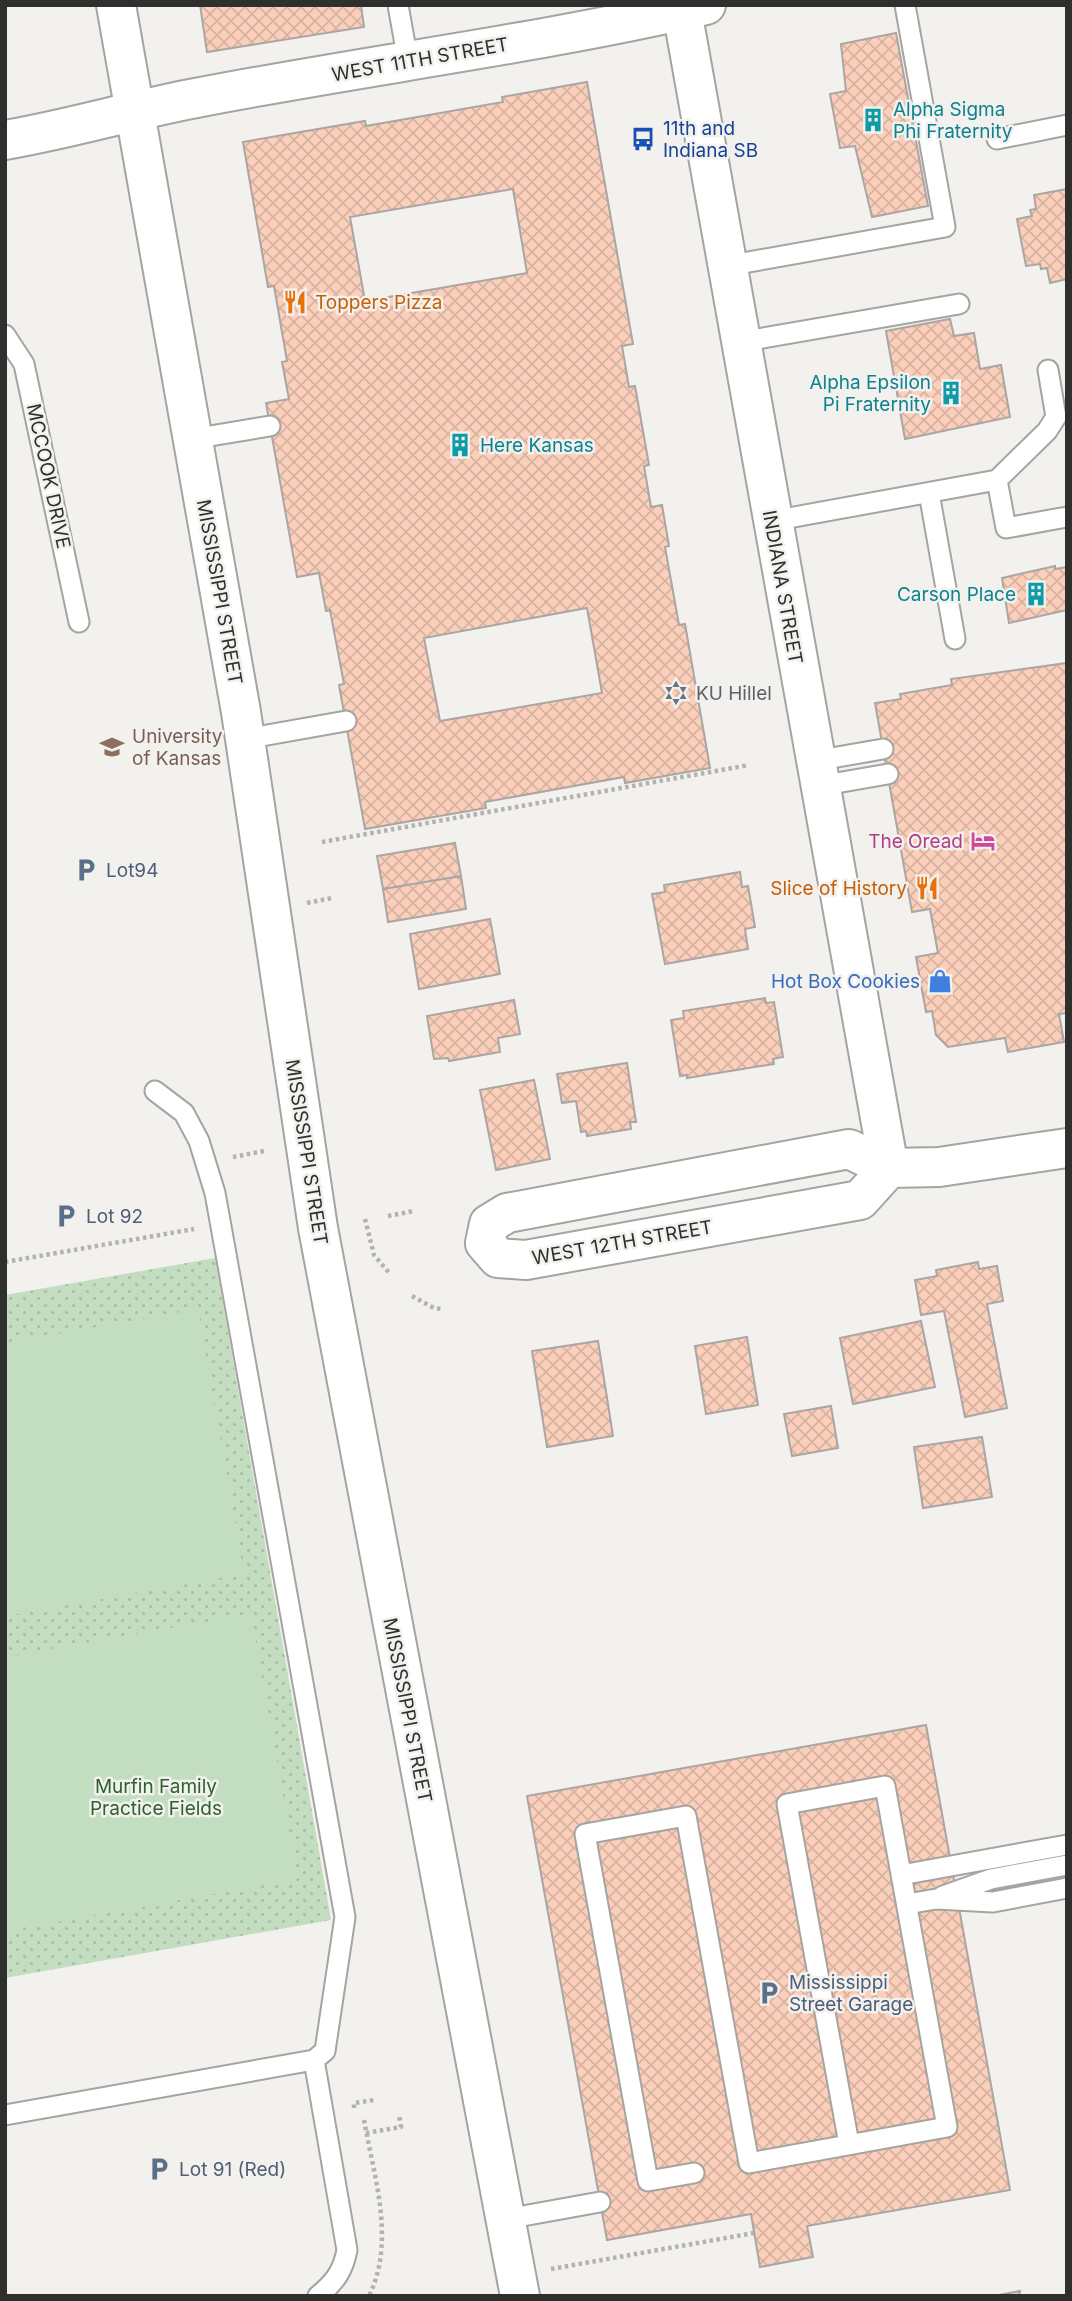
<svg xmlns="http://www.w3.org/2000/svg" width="1072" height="2301" viewBox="0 0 1072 2301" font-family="Inter,sans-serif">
  <defs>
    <pattern id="park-dots" width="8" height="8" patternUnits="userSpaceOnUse" patternTransform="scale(1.75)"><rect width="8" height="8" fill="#c3ddc1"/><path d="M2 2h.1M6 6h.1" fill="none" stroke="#a8bea6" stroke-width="1.8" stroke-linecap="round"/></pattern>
    <pattern id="building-cross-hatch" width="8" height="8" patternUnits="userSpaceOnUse" patternTransform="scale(1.75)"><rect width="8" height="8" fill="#fccfbb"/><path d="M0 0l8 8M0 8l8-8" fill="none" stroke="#d8b2a1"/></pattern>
  </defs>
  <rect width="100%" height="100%" fill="#f2f1ee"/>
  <path fill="url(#park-dots)" d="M215,1258l116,662 -326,58v-683z"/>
  <path fill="#c3ddc1" d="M198,1309l46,265 -239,42v-273z
    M251,1614l47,265 -293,52v-274z"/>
  <path fill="url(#building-cross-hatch)" stroke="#a9a6a5" stroke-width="2" fill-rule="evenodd" d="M200,5h161l3,22 -157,25z
    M896,33l32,173 -56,11 -17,-71 -15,2 -10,-54 16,-3 -5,-47z
    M587,82l46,262 -11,2 7,41 6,-1 14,79 -5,1 7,41 11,-2 7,41 -4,1 14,78 6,-1 25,144 -85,15 -1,-6 -139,25 1,6 -121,21 -26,-144 5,-1 -14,-74 -4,1 -7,-38 -22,4 -31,-174 23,-4 -7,-37 5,-1 -13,-75 -6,1 -25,-145 122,-21 1,5 137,-24 -1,-5zM513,189l14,84 -162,28 -15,-84zM587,608l15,85 -162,28 -16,-83z
    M1067,189v90l-17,4 -3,-15 -6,1 -1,-5 -14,2 -9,-47 15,-3 -2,-6 6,-1 -2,-14z
    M950,319l4,17 20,-3 6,36 21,-4 9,52 -105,22 -19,-108z
    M1055,566v3l12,-2v43l-58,13 -7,-45z
    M1067,663v350l-8,1 5,28 -56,10 -3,-14 -57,9 -12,-12 -4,-24 -6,1 -10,-55 22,-4 -8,-44 -18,3 -37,-209 26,-4 -1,-5 52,-9 -1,-6z
    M455,843l6,33 -78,13 -6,-33z
    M740,872l2,15 6,-1 7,41 -10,2 3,20 -83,15 -13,-70 13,-2 -1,-7z
    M461,876l5,33 -78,13 -5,-33z
    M490,919l10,55 -81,15 -9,-55z
    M765,998l1,5 8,-1 9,55 -10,2 1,5 -87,14v-3l-7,1 -9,-56 13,-2 -1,-7z
    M514,1000l6,34 -22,4 2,14 -51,9 -1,-3 -14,1 -7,-43z
    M627,1063l9,59h-6l1,7 -44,7 -1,-5 -5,1 -5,-31 -14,2 -5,-29z
    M534,1080l16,79 -54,11 -16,-80z
    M978,1262l1,7 18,-3 6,35 -16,3 20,104 -42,9 -21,-106 -23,4 -6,-35 22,-4 -1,-6z
    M921,1321l14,66 -82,17 -13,-66z
    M747,1337l11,68 -52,9 -11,-68z
    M598,1341l15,95 -66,11 -15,-96z
    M831,1406l7,42 -46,8 -8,-42z
    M982,1437l10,60 -69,11 -9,-61z
    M926,1725l84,465 -203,36 6,31 -53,10 -9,-53 -144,26 -80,-444z
    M1020,2291l-1,5h-25z"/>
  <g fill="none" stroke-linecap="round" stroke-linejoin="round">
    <g stroke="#a5a4a1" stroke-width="23">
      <path id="service" d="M398,5l10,56
        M997,139l70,-14
        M726,266l219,-39 -40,-222
        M5,335l19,29 55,258
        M740,342l219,-38
        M192,439l78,-13
        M997,480l50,-49 9,-14 -8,-47
        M929,493l26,146
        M772,521l225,-41 9,48 61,-11
        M245,739l101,-18
        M814,761l69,-12
        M819,786l69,-12
        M155,1091l29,22 15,28 16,52 130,724 -20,134 -11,9
        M901,1875l166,-30
        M943,1896l48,-17 76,-14
        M907,1904l29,-5 57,3 74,-14
        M5,2115l309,-55 33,190c-4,21 -12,32 -29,46
        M694,2173l-46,8 -63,-347 101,-18 63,347 198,-36 -62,-341 -98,18 62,340
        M506,2219l94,-17"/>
    </g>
    <g stroke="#a5a4a1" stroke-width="42">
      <path id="minor" d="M116,5l125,707 77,516 202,1068
        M681,5l208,1163
        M889,1168l-29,32 -334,60 -28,-2 -13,-15 4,-19 18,-11 342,-64 40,19 50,-1 128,-19"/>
    </g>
    <g stroke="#a5a4a1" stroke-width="42">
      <path id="tertiary" d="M5,140c65,-11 127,-30 191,-42 170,-33 342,-54 510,-93"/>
    </g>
    <path stroke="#b3b2b0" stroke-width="4.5" stroke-dasharray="3.5 3.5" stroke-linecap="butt" d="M322,842l427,-77
      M307,903l25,-5
      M233,1157l31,-6
      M388,1216l26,-5
      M365,1219l9,36 16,19
      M5,1262l189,-33
      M412,1296l22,12 8,1
      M354,2108v-5l20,-3
      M364,2120c10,57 32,121 5,176
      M366,2133l35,-6 -2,-12
      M551,2269l203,-36"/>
    <use href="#service" stroke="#fff" stroke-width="19"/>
    <use href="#minor" stroke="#fff" stroke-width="38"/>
    <use href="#tertiary" stroke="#fff" stroke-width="38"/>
  </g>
  <defs>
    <g id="building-bare" transform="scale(1.89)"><path d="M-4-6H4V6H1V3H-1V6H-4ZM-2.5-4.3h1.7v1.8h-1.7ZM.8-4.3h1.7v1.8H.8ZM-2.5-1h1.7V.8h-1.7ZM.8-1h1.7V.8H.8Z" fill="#0f9aa8" stroke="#f2f1ee" stroke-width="2.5" paint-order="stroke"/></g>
    <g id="bus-bare" transform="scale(1.89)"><path d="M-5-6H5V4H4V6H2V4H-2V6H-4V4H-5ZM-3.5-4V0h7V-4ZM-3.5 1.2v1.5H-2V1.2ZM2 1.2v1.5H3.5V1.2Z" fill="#1a4fb4" stroke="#f2f1ee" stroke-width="2.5" paint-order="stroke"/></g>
    <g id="restaurant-bare" transform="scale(1.89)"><path d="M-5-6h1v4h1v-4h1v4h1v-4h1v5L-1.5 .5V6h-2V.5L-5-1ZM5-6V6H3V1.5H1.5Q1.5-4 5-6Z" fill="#e8710a" stroke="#f2f1ee" stroke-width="2.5" paint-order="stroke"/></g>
    <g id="synagogue-bare" transform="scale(1.89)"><path d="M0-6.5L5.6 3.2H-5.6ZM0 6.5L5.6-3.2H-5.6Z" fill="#6b7280" stroke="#f2f1ee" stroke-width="2.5" paint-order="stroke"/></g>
    <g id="university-bare" transform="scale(1.89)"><path d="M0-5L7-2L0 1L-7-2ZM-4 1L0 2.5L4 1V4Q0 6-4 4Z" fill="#8d6e63" stroke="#f2f1ee" stroke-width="2.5" paint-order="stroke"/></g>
    <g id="hotel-bare" transform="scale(1.89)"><path d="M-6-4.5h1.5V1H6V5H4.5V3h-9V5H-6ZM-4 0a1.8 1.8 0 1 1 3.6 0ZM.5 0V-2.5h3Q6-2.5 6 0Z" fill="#d1479c" stroke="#f2f1ee" stroke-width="2.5" paint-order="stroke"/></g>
    <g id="parking-bare" transform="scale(1.89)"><path d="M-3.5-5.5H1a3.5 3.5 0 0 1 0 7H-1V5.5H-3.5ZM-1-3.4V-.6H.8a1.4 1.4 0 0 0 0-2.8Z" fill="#5c6f8a" stroke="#f2f1ee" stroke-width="2.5" paint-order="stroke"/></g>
    <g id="shop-bare" transform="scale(1.89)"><path d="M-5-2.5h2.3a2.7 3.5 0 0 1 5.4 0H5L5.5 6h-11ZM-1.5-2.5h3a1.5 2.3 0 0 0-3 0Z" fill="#3f7fe0" stroke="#f2f1ee" stroke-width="2.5" paint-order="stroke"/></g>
  </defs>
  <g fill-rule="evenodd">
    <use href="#building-bare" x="873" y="120"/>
    <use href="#bus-bare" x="643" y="139"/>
    <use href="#restaurant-bare" x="295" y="302"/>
    <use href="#building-bare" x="951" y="393"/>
    <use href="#building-bare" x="460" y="445"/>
    <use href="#building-bare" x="1036" y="594"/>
    <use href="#synagogue-bare" x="676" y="693"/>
    <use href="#university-bare" x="112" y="747"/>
    <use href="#hotel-bare" x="983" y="841"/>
    <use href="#parking-bare" x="86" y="870"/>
    <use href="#restaurant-bare" x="927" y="888"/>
    <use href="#shop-bare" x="940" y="981"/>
    <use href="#parking-bare" x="66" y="1216"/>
    <use href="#parking-bare" x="769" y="1993"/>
    <use href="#parking-bare" x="159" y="2169"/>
  </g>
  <g text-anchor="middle" stroke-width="5" stroke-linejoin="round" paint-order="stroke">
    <g font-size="19" fill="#2f2f2e" stroke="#f2f1ee">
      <text transform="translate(420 59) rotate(-10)" y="7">WEST 11TH STREET</text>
      <text transform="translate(49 476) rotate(78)" y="7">MCCOOK DRIVE</text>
      <text transform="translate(783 587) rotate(80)" y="7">INDIANA STREET</text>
      <text transform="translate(220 592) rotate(80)" y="7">MISSISSIPPI STREET</text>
      <text transform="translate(307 1152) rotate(81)" y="7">MISSISSIPPI STREET</text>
      <text transform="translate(622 1242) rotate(-10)" y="7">WEST 12TH STREET</text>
      <text transform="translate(408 1710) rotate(79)" y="7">MISSISSIPPI STREET</text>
    </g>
    <g font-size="19" fill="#0d838f" stroke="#f2f1ee" text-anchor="start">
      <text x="893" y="116">Alpha Sigma<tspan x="893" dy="22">Phi Fraternity</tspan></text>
      <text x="931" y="389" text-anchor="end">Alpha Epsilon<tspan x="931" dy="22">Pi Fraternity</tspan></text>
      <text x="480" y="452">Here Kansas</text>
      <text x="1016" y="601" text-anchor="end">Carson Place</text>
    </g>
    <g font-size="19" fill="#164399" stroke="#f2f1ee" text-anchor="start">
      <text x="663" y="135">11th and<tspan x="663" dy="22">Indiana SB</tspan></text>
    </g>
    <g font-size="19" fill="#c56008" stroke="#f2f1ee" text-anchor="start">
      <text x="315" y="309">Toppers Pizza</text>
      <text x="907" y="895" text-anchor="end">Slice of History</text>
    </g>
    <g font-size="19" fill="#5b616d" stroke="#f2f1ee" text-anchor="start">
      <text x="696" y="700">KU Hillel</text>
    </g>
    <g font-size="19" fill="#785e54" stroke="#f2f1ee" text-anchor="start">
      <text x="132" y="743">University<tspan x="132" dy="22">of Kansas</tspan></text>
    </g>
    <g font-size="19" fill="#b23c85" stroke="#f2f1ee" text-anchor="end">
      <text x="963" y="848">The Oread</text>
    </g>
    <g font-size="19" fill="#4e5e75" stroke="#f2f1ee" text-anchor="start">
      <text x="106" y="877">Lot94</text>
      <text x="86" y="1223">Lot 92</text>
      <text x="789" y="1989">Mississippi<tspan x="789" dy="22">Street Garage</tspan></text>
      <text x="179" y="2176">Lot 91 (Red)</text>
    </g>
    <g font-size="19" fill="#366cbe" stroke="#f2f1ee" text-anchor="end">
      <text x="920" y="988">Hot Box Cookies</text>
    </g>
    <g font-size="19" fill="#2c622b" stroke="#f2f1ee">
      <text x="156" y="1793">Murfin Family<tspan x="156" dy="22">Practice Fields</tspan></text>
    </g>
  </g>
  <rect width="1072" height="2301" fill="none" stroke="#2f2f2e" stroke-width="14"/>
</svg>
